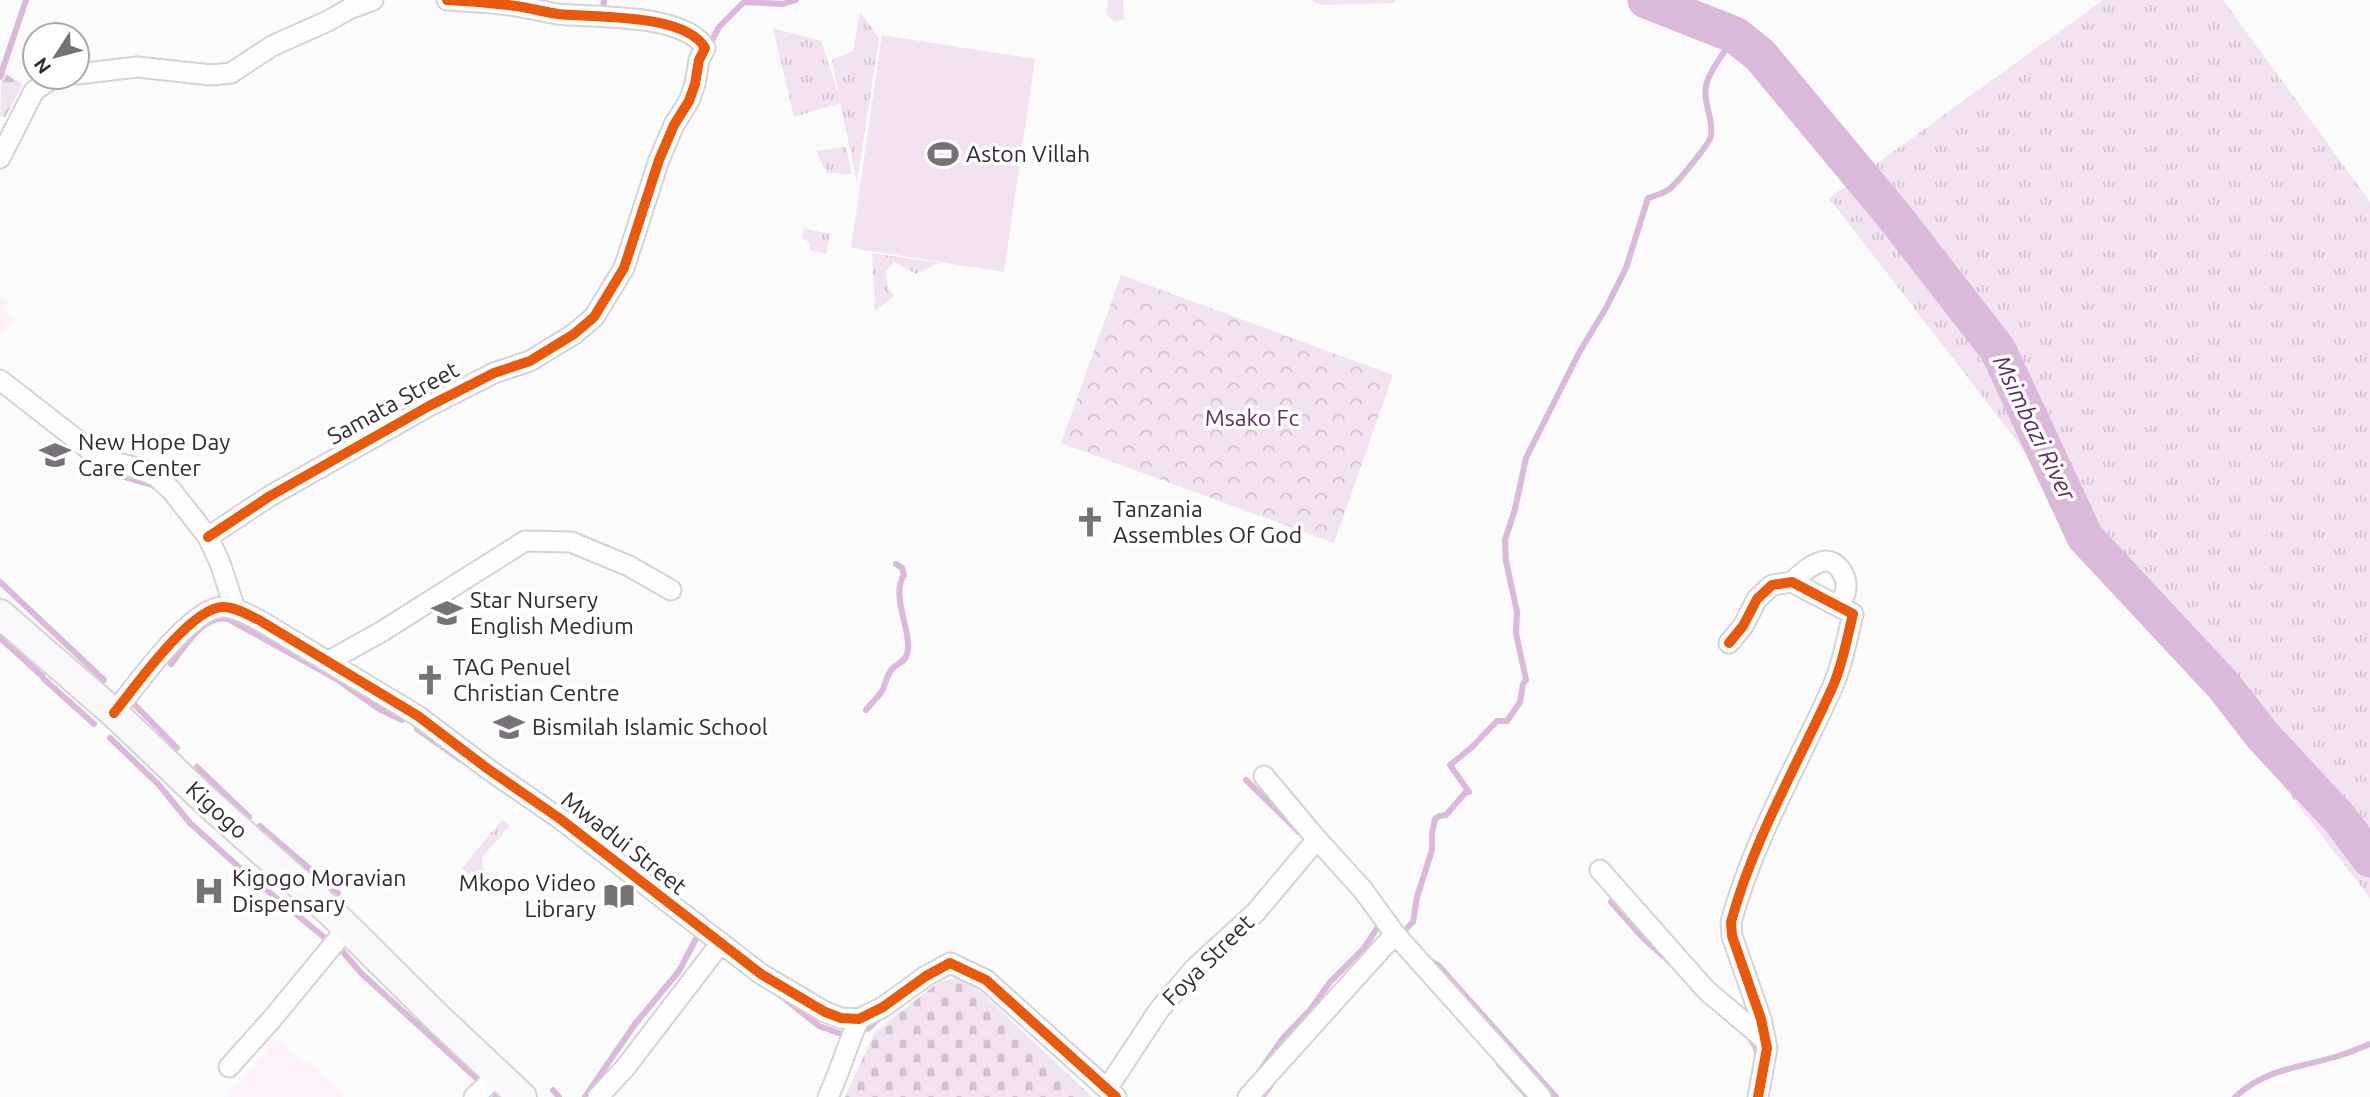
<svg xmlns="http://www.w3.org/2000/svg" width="2370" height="1097" viewBox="0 0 2370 1097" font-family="Ubuntu,sans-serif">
  <defs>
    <pattern id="grass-tufts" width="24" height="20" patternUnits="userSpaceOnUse" patternTransform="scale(1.75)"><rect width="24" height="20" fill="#f3e2f2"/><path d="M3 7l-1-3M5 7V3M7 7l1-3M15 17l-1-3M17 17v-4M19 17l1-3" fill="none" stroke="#d1c2d0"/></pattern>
    <pattern id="forest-firs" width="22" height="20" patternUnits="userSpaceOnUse" patternTransform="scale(1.75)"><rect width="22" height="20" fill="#f3e2f2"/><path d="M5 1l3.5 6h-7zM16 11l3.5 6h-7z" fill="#d1c2d0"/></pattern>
    <pattern id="cemetery-stones" width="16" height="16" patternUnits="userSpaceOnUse" patternTransform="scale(1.75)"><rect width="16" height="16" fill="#f3e2f2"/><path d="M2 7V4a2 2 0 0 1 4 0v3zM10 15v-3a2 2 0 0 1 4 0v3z" fill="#d1c2d0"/></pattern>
    <pattern id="park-crowns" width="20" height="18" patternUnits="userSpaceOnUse" patternTransform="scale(1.75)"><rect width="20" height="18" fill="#f3e2f2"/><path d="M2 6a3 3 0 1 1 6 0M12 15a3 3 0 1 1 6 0" fill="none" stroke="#d1c2d0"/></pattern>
  </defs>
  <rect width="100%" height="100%" fill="#fcfbfc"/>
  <path fill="#fdf1fc" d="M0,295l8,6 -6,9 12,10 -14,14z
    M278,1037l26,26 3,-2 37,34 -2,2h-112l-2,-3z"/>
  <path fill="url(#grass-tufts)" d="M1108,0h15l1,19 -10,3 -8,-9z
    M1313,0h82v3l-72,2 -10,-3z
    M2103,0h120l147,202v696l-541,-700z
    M860,12l19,26 -22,144 -17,-79 -46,14 -21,-89 48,13 18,55 -7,-36 21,-9z
    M846,147l6,27 -25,-1 -11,-22z
    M804,228l26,6 -4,20 -16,-4v-7l-8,-5z
    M872,253l67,10 -23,11 -22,-12 -8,9 2,17 6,8 -19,15z
    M502,820l8,6 -28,31v9l8,12 -6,9 -22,-19z"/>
  <path fill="url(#forest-firs)" d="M2,72l21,12 -18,33 -5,-1z"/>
  <path fill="url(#cemetery-stones)" d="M965,977l127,120h-247l30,-65 65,-51z"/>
  <path fill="url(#park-crowns)" d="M1121,275l272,100 -59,168 -273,-100z"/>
  <path fill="#f3e2f2" d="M882,35l153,24 -31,213 -153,-24z"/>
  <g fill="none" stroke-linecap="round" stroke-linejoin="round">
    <path stroke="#dab9da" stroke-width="6" d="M599,11l4,-3 1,-8
      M709,46l10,-19 25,-25 39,2 13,-4
      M0,77l26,-77
      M102,465l9,8 42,12 5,4
      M0,582l104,98
      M0,638l42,38
      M171,664c14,-17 32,-50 57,-45l110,61 41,29 23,11
      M44,679l50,45
      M134,704l43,44
      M866,710c5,-7 14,-14 17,-21 3,-7 4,-14 9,-20 5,-6 13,-6 15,-15 6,-21 -17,-58 -3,-79l-2,-7 -6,-4
      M417,729l44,31
      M110,738l49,47 31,38 51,46 84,69
      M197,767l52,50
      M1246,780l53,52
      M260,826l78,67
      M1611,902l32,36 28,25
      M1405,930l8,-8 4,-25 15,-47v-16l3,-15 4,-3 7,-1 19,-22 4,-1 -19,-27 21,-17 26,-27h10l13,-19 3,-18 3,-4 -10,-47 1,-21 -11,-51 -1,-21 10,-31 11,-51 54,-107 26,-43 20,-40 22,-70c6,-2 14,-4 20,-8 7,-4 42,-47 43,-54 3,-18 -10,-37 -4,-54 5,-16 20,-32 28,-47
      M343,952l18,21 136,124
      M1429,960l9,5 118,132
      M781,996l38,30 25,9
      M868,1029l14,-14
      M1749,1037l6,9 4,13
      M1499,1064l29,33
      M1259,1072l24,-34 27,-28 20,-28 34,-34 18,-27
      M553,1090l6,7
      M585,1097l50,-73 44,-53 19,-36
      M1262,1097l9,-12
      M2235,1097c32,-29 65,-29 103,-41 11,-3 21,-8 32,-12"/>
    <path stroke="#dab9da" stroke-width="37" d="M1646,0l89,35 25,20 134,161 104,134 87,187 139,149 38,49 78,84 30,40"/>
    <g stroke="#d6d2d6" stroke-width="23">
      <path id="minor" d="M77,74l60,-7 74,8 20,-2 41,-27 56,-25 21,-12 24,-9
        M0,158l34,-67 20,-14
        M0,380l94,73 16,8 27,7 19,8 16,15 36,46 12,26 15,46
        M208,537l62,-41 159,-90 65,-33 36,-12 44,-27 20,-17 30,-49 35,-108 15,-35 15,-24 6,-17 4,-24 6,-12c-20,-35 -110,-30 -147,-34 -14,-2 -28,-6 -42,-8 -23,-3 -46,-5 -69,-6
        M1792,582c9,-8 21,-20 34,-21 11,0 20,14 20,24 1,8 -4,15 -8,21
        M1729,643l14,-17 14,-27 15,-14 20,-3 61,32c-6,24 -10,49 -20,72 -35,78 -79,152 -102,236l1,14 29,83 6,29 -9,49
        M329,661l52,-29 144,-91 46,1 58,24 42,24
        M114,713c21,-26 77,-106 109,-106 13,0 25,8 36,13l159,96 70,53 71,49 202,156 64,38 16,6 18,1 24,-12 43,-31 24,-13 36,17 130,117
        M1264,776l51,61 48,53 32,44 146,163
        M1600,870l106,120 58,49
        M229,1067l43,-48 75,-91
        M1107,1089l52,-79 36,-42 61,-56 57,-68 2,-7
        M474,1097l25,-23
        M598,1097l27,-29 95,-124
        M828,1097c12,-25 19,-52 31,-78
        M1248,1097l147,-163"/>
    </g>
    <g stroke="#d6d2d6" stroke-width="32">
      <path id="secondary" d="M0,614l114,99 91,87 129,115 109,108 79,74"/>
    </g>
    <use href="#minor" stroke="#fffeff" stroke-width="19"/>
    <use href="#secondary" stroke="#fbf8fb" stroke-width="28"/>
    <g stroke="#fff" stroke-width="15">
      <path id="cycleway" d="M208,537l62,-41 159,-90 65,-33 36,-12 44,-27 20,-17 30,-49 35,-108 15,-35 15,-24 6,-17 4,-24 6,-12c-20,-35 -110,-30 -147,-34 -14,-2 -28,-6 -42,-8 -23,-3 -46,-5 -69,-6
        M1729,643l14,-17 14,-27 15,-14 20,-3 61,32c-6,24 -10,49 -20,72 -35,78 -79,152 -102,236l1,14 29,83 6,29 -9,49
        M114,713c21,-26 77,-106 109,-106 13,0 25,8 36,13l159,96 70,53 71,49 202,156 64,38 16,6 18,1 24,-12 43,-31 24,-13 36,17 130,117"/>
    </g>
    <use href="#cycleway" stroke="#e8590c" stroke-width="10"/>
  </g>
  <defs>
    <g id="stadium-bare" transform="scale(2.415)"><path d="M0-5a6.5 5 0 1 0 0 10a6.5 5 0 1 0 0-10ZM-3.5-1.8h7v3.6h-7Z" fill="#777277" stroke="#fff" stroke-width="2.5" paint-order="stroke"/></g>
    <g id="school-bare" transform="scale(2.415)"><path d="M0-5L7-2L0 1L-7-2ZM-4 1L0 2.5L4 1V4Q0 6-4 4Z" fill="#777277" stroke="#fff" stroke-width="2.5" paint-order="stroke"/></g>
    <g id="church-bare" transform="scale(2.415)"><path d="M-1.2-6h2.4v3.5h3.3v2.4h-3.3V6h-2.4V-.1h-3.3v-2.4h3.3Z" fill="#777277" stroke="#fff" stroke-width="2.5" paint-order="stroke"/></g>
    <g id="hospital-bare" transform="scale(2.415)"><path d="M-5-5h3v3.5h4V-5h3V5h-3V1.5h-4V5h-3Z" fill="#777277" stroke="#fff" stroke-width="2.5" paint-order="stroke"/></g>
    <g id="library-bare" transform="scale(2.415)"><path d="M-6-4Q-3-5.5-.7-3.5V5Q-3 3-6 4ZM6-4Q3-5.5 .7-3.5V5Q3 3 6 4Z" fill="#777277" stroke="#fff" stroke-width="2.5" paint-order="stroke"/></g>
  </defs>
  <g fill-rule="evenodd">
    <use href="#stadium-bare" x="943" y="154"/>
    <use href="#school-bare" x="55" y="455"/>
    <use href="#church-bare" x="1090" y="522"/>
    <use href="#school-bare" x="447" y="613"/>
    <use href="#church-bare" x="430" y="680"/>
    <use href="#school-bare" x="509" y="727"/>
    <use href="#hospital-bare" x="209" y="891"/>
    <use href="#library-bare" x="619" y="896"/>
  </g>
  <g text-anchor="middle" stroke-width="7" stroke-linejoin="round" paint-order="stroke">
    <g font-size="23" fill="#302930" stroke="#fff" text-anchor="start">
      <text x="966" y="162">Aston Villah</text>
      <text x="78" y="450">New Hope Day<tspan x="78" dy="26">Care Center</tspan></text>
      <text x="1113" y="517">Tanzania<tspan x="1113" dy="26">Assembles Of God</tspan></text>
      <text x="470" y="608">Star Nursery<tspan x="470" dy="26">English Medium</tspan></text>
      <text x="453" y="675">TAG Penuel<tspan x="453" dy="26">Christian Centre</tspan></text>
      <text x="532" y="735">Bismilah Islamic School</text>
      <text x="232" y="886">Kigogo Moravian<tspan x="232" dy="26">Dispensary</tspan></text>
      <text x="596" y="891" text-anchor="end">Mkopo Video<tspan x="596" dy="26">Library</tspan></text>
    </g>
    <g font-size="23" fill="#302930" stroke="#fff">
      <text transform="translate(393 403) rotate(-29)" y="8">Samata Street</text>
      <text transform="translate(217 810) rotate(42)" y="8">Kigogo</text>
      <text transform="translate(624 843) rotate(38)" y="8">Mwadui Street</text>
      <text transform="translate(1208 960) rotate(-45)" y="8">Foya Street</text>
    </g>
    <g font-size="23" fill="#642c65" stroke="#fff">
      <text x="1252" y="426">Msako Fc</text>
    </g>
    <g font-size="24" font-style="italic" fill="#612962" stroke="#fff">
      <text transform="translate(2034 428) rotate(64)" y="8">Msimbazi River</text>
    </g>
  </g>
  <g transform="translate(56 56) rotate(234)"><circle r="33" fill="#ffffff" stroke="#aca9ac" stroke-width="2"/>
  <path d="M0-5L12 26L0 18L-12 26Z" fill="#777277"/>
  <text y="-10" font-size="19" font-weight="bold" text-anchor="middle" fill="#302930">N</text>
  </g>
</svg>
